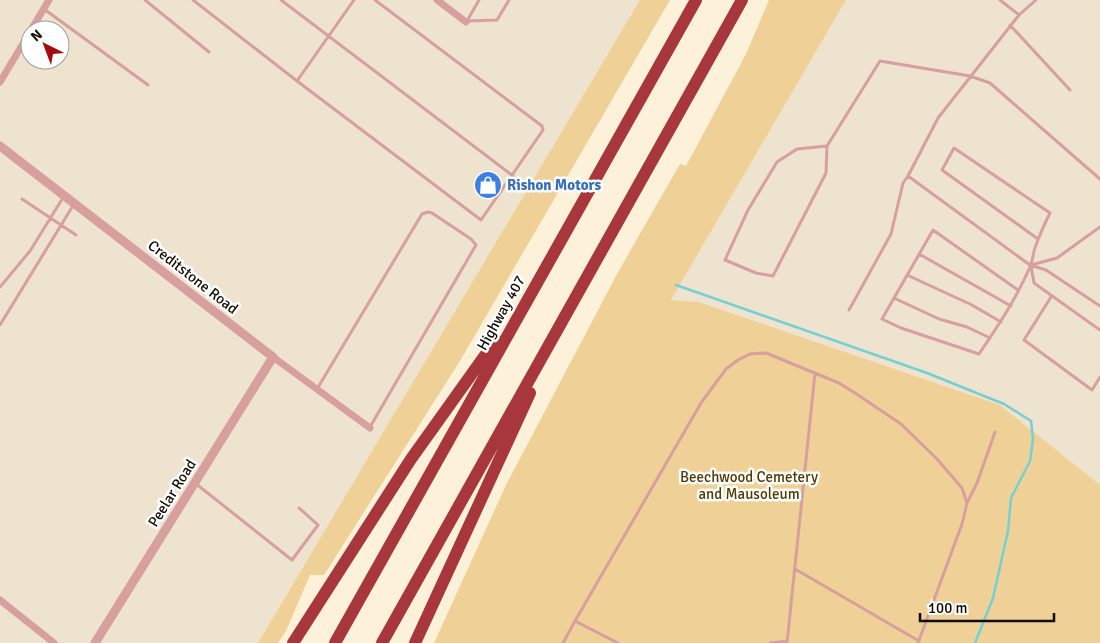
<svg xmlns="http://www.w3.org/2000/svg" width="1100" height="643" viewBox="0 0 1100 643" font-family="Signika,sans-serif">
  <rect width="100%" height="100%" fill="#fef1d9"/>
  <path fill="#eee3cf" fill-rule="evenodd" d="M0,0h641l-383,643h-258zM30,30h30v30h-30z
    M846,0h254v485l-100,-80 -301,-103 -28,-2z"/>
  <path fill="#efd197" d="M640,0h30l-210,361 -136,214h-14l-24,56 -8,12h-20z
    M769,0h77l-175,300 28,2 301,103 100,80v158h-666l72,-158 111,-211 63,-110 6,2 60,-112z"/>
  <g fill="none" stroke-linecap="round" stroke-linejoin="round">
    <path stroke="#74d0d2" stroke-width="2.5" d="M676,285l251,88 77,31 27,17 2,18 -3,22 -19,37 -3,33 -15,67 -18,45"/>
    <path stroke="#d79f9d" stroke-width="3" d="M145,0l64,52
      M193,0l104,81
      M281,0l232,176
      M354,0l-57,81 184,139 62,-90 -1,-4 -167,-126
      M1000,0l19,15
      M1036,0l-17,15 -81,103 -30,58 122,89 16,5 54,36
      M44,9l104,76
      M467,21l30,-1 12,-20
      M467,21l12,-21
      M1010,25l60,65
      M827,146l-30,3 -20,13 -29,48 -23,50 31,13 17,3 53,-103 1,-27 53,-85 90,15 20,7 110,96
      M22,199l54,36
      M919,254l92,52
      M1031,265l26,-7 43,-31
      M1031,266l3,17 66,47
      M907,275l65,30 29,17
      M0,287l30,-36 34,-55
      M1018,290l-85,-60 -51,89 19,9 78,26c19,-28 37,-55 51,-87 3,-7 3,-15 6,-22 4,-11 9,-22 14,-32l-96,-65 -12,22 96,69
      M1051,297l-27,43 68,50 8,-13
      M894,298l45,21 28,8 23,11
      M849,310l42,-76 12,-51 5,-7
      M0,325l74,-121
      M317,389l105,-175 6,-2 4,1 39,26 5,6 -106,182
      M195,483l97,77 26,-35 -19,-17
      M967,503l10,-20 18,-51
      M795,569l124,72
      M575,621l126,-218 25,-34 12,-9 12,-6 16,-1 73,30 16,10 46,31 36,35 25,29 5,15 -5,21 -44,119
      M563,643l12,-22 43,22
      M770,643l17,-2
      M787,643l28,-270"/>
    <path stroke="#d79f9d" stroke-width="7" d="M437,0l29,22
      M31,30l18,-30
      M0,82l30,-50
      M273,357l97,71
      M0,600l54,43"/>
    <path stroke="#d79f9d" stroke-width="9" d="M0,146l273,211 -178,286"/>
    <path stroke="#a7373c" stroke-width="12" d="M293,643l118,-184 85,-119
      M335,643l361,-643
      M382,643l360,-643
      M415,643l115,-250"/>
  </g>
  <defs>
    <g id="shop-disc" transform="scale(1.4375)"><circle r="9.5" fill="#3f7fe0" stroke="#fff"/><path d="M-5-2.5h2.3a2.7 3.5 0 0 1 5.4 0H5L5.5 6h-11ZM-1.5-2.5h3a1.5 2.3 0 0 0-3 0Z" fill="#fff"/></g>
  </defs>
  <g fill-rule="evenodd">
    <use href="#shop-disc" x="488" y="185"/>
  </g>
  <g text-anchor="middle" stroke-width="5" stroke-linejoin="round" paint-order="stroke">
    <g font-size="15" font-weight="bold" fill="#366cbe" stroke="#fff" text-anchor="start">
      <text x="507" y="190">Rishon Motors</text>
    </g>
    <g font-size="15" fill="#120d04" stroke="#fff">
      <text transform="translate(193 277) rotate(38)" y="5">Creditstone Road</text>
      <text transform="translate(501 313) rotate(-61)" y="5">Highway 407</text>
      <text transform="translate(172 493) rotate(-58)" y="5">Peelar Road</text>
    </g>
    <g font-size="15" fill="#4f3905" stroke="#fff">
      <text x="749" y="482">Beechwood Cemetery<tspan x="749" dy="17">and Mausoleum</tspan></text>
    </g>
  </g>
  <g transform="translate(45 45) rotate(318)"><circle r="24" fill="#ffffff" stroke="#a09e9b"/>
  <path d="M0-4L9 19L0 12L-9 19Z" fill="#a30b0d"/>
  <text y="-8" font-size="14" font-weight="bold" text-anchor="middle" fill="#120d04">N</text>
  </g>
  <path d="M920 613v8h134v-8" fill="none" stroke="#120d04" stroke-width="2.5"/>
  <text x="928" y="613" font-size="15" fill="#120d04" stroke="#ffffff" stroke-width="4" paint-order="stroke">100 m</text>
</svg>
